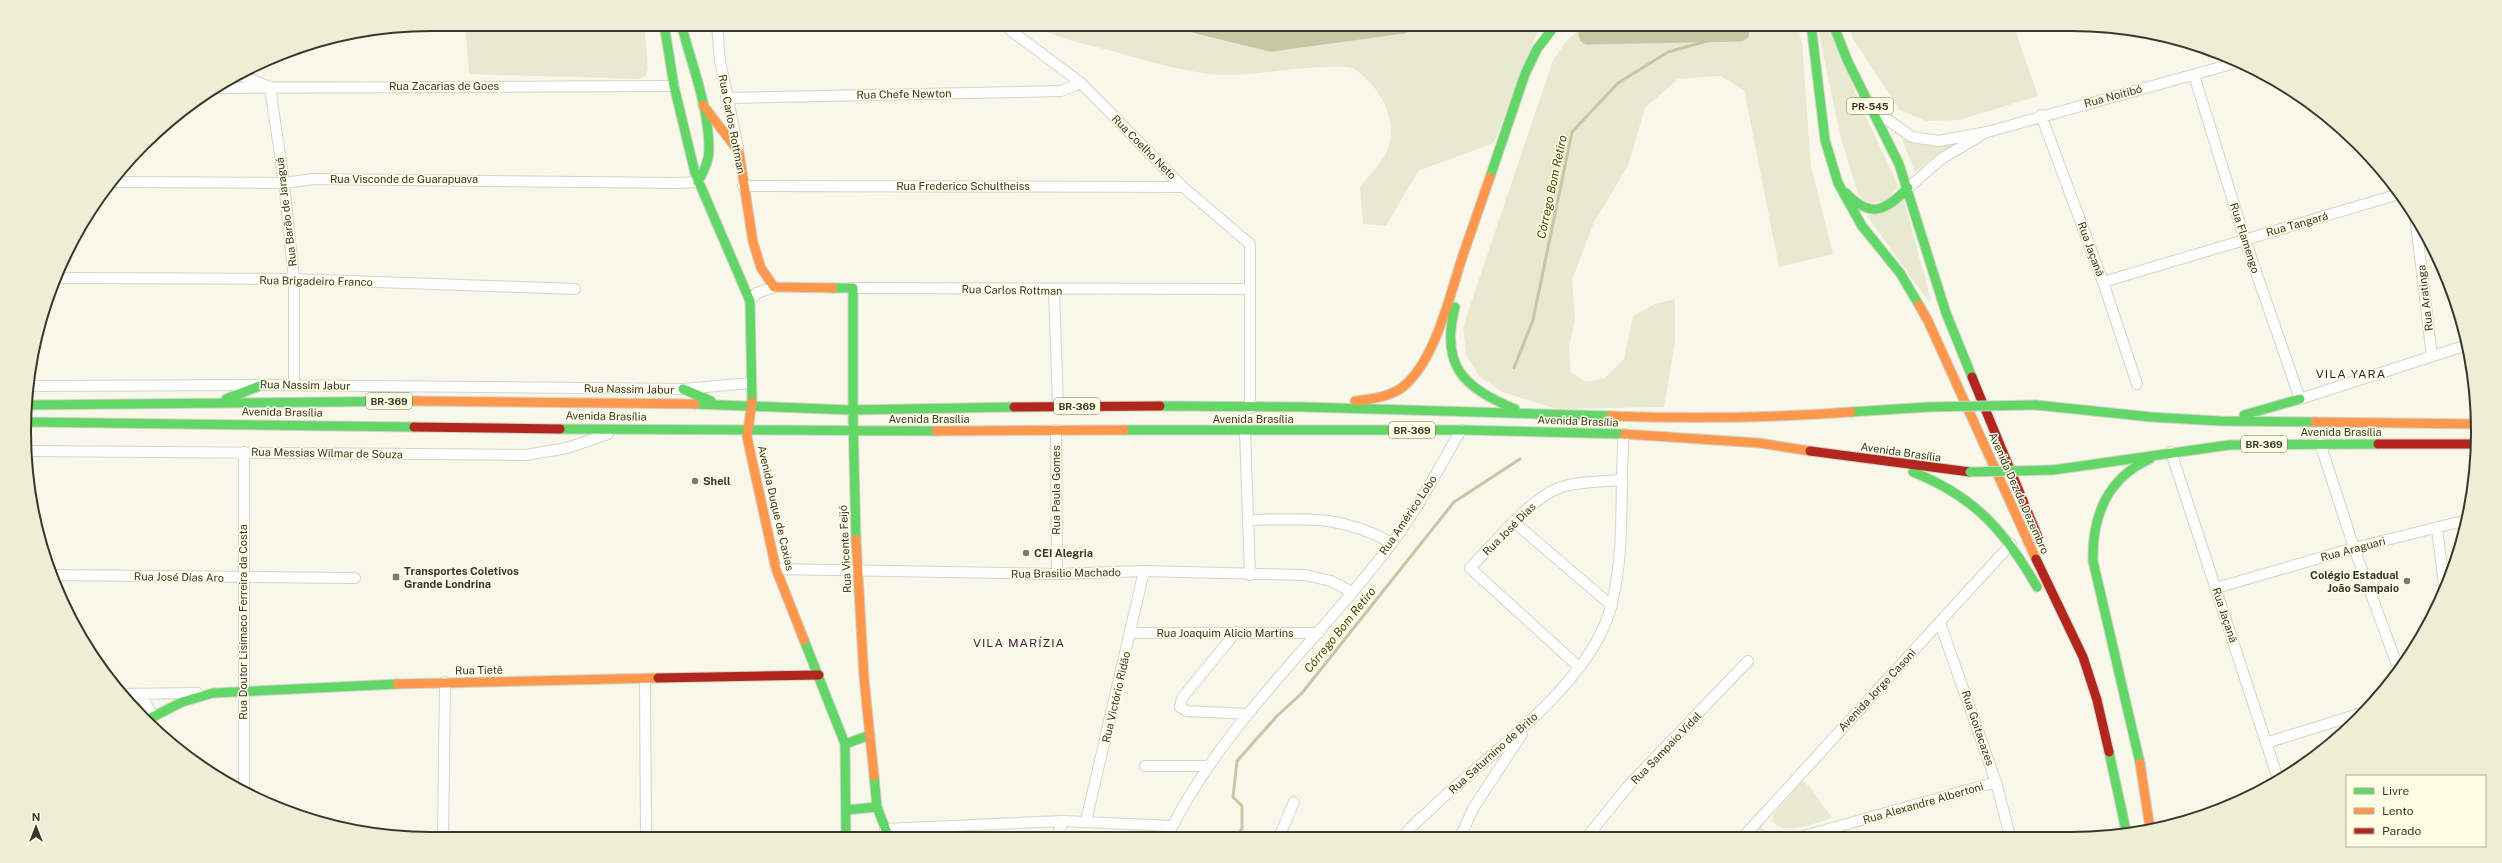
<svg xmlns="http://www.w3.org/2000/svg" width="2502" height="863" viewBox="0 0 2502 863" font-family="'Public Sans',sans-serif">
  <rect width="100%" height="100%" fill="#f7f8e9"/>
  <path fill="#e9e9d2" d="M461,24h183l4,44 -2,8 -8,3 -169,-5 -4,-49z
    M1031,24h516l-12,13 -41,106 -76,28 -32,55 -23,-2 -3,-37c9,-11 20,-22 26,-34 15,-29 -6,-68 -32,-84 -13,-8 -99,6 -121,6 -42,0 -84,-14 -125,-25 -26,-7 -53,-12 -77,-26z
    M1586,24h211l5,19 9,123 22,88 -54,13 -35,-177 -24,-14 -42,3 -33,29 -17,58 -34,56 -22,58 3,37 -6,32 2,23 15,10 19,-4 19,-19 9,-43 22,-12 20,-5v43l-11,65 -107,2 -55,-17 -23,-16 -13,-22 -3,-27 90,-267 15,-21z
    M1817,24h13l29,78 37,79 2,5 -12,15 -19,2 -9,-9 -18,-59z
    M1848,24h165l25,72 -79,24 -33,1 -26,-11 -48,-73z
    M1969,138l-27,13 -27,21 -13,-33c22,9 44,3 67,-1z
    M1904,201l27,99 -2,2 -62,-86z
    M1802,781l8,6 22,31c-16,4 -47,20 -59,3v-6z
    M1761,826l7,10h-18z"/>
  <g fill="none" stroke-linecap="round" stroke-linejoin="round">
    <path stroke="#c7c7a4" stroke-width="3" d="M1514,368l19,-48 39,-188 46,-49 50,-31 72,-20
      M1235,837l7,-8v-23l-9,-9 4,-36 40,-45 25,-23 152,-191 66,-43"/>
    <path stroke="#c7c7a4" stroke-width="19" d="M1197,24l74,18 132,-18
      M1588,35l152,-3"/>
    <g stroke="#d5d5ca" stroke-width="12">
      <path id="street" d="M717,24l3,37 18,87
        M1002,24l79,59 102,104 67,57v164
        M239,75l31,12 14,96 10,96v106
        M2194,75l51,165 55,159 167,-54
        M214,88l460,-2
        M726,98l335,-7 20,-8
        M1878,113l34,24 27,4 48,-9 252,-70
        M2041,115l62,167 34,102
        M109,182l175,1 30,-4 364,4 20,-1
        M743,186l440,1
        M1908,188l33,-29 39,-23
        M2415,215l17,141
        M56,278l238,1 281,10
        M2103,282l296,-88
        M853,288l397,1
        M1054,291l4,115
        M750,301l7,-8 17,-6
        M27,386l235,-1 421,4 68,-6
        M1056,430l1,144
        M1245,431l5,144
        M2320,443l34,105 45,122
        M25,451l501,4 41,-7 41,-14
        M2171,452l107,327
        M1248,520c58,-1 91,-6 144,23
        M1515,523l97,83
        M2437,528l7,57
        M776,569l281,5 87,-3 161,4 26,6 21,11
        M51,575l304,3
        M2216,588l138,-40 113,-28
        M1940,623l56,159 14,54
        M1236,632l-54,66 -2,9 7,4 61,3
        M1131,633h188
        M1579,667l-109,-99c23,-23 59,-69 89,-80 19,-7 42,-6 61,-8
        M645,680l1,159
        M122,694l76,-1
        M135,694l8,5 10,17
        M2266,743l99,-31
        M1145,766h64
        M244,791v-339
        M1086,821l58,-250
        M885,829l178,-8 109,5
        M1744,836l267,-292
        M1804,836l192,-54
        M1167,837c54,-112 151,-195 225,-294 26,-35 47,-75 69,-113
        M1279,837l15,-35
        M1402,837c10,-12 24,-23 35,-34 54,-50 156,-122 174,-197 15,-55 8,-115 13,-172
        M1460,837l14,-30 48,-73
        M1587,837l42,-52 119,-124
        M1056,838l7,-17
        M443,839l2,-157"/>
    </g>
    <g stroke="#d5d5ca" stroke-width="11">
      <path id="fast" d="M664,24l10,62 21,87 55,128 2,101
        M681,24c11,41 28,84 28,126 0,12 -6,22 -11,32
        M1811,24l14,116 13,43 24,43 38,47 19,32
        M1833,24l15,38 51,102 47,149 26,64
        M1490,177l35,-103 12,-25 19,-25
        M1846,193c25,26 39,18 62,-5
        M833,288h20v130l3,121
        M1455,307c-15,58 8,81 60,102
        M683,389l28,12
        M226,399l36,-14
        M695,404l156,6 163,-3
        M27,405l389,-4
        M2036,405l115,12 69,4 95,1
        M1160,406l144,1 307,9
        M1851,412l78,-5
        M2244,415l56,-16
        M26,422l388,5
        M560,429l376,2
        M1124,430h337l163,4
        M2053,470l176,-25 149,-1
        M1913,472c61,24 92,59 124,115
        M804,640l41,104 1,94
        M145,721l37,-19 31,-9 184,-9
        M845,744l25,-9
        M2109,752l18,83
        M2140,763l-47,-202c-1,-44 14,-83 57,-102
        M874,776l3,31 12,31
        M846,810l31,-3"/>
    </g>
    <g stroke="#d5d5ca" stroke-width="11">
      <path id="slow" d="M703,105l36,47 14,90 8,26 13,19 59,1
        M1919,305l9,16 108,238
        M416,401l279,3
        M1355,401c16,-2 36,-4 49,-15 32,-27 46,-92 59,-131 9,-26 18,-52 27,-78
        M752,402l-5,35 29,132 28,71
        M1611,416c80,3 159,2 240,-4
        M2315,422l161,2
        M936,431l188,-1
        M1624,434l135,9 51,8
        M856,539l8,139 10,98
        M397,684l261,-6
        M2140,763l10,66"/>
    </g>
    <g stroke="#d5d5ca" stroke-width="11">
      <path id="jam" d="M1972,377l66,160
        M1014,407l146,-1
        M414,427l146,2
        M2378,444h99
        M1810,451l160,21
        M2036,559l47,98 14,43 12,52
        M658,678l161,-3"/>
    </g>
    <use href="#street" stroke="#fefefc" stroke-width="10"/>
    <use href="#fast" stroke="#63d668" stroke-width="9"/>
    <use href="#slow" stroke="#ff974d" stroke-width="9"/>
    <use href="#jam" stroke="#b3261e" stroke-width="9"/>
    <g stroke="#d4d5cd" stroke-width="11" stroke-linecap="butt">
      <path id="fast-bridge" d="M1929,407l107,-2
        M1970,472l83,-2"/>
    </g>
    <use href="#fast-bridge" stroke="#63d668" stroke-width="9"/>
  </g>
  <g fill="#7a7b6f" stroke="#fdfee3" stroke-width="1.5">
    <circle cx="695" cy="481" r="4"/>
    <circle cx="1026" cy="553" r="4"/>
    <rect x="392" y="573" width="8" height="8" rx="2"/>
    <circle cx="2407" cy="581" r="4"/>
  </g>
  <g text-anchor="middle" stroke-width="3" stroke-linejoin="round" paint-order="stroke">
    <g fill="#fdfee3" stroke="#727364" stroke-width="1">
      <rect x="1847" y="98" width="46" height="16" rx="3"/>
      <rect x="366" y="393" width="46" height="16" rx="3"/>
      <rect x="1054" y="398" width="46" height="16" rx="3"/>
      <rect x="1389" y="422" width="46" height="16" rx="3"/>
      <rect x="2241" y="436" width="46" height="16" rx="3"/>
    </g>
    <g font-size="10" font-weight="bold" fill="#37372d">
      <text x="1870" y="110">PR-545</text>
      <text x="389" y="405">BR-369</text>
      <text x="1077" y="410">BR-369</text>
      <text x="1412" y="434">BR-369</text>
      <text x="2264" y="448">BR-369</text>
    </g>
    <g font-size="11" fill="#37372d" stroke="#fdfee3">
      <text x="444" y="90">Rua Zacarias de Goes</text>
      <text transform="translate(904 94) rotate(-1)" y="4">Rua Chefe Newton</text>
      <text transform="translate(2113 96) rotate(-15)" y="4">Rua Noitibó</text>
      <text transform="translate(732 124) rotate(79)" y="4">Rua Carlos Rottman</text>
      <text transform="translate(1144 147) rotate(45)" y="4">Rua Coelho Neto</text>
      <text x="404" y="183">Rua Visconde de Guarapuava</text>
      <text x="963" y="190">Rua Frederico Schultheiss</text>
      <text transform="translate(286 212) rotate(-97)" y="4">Rua Barão de Jaraguá</text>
      <text transform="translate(2297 224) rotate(-16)" y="4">Rua Tangará</text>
      <text transform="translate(2245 238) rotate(72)" y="4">Rua Flamengo</text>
      <text transform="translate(2091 249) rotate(70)" y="4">Rua Jaçanã</text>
      <text transform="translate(316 281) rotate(1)" y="4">Rua Brigadeiro Franco</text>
      <text transform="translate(1012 290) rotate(1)" y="4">Rua Carlos Rottman</text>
      <text transform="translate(2425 298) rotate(-97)" y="4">Rua Aratinga</text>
      <text transform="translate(305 385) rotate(1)" y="4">Rua Nassim Jabur</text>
      <text transform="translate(629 389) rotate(1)" y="4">Rua Nassim Jabur</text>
      <text transform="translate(282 412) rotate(1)" y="4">Avenida Brasília</text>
      <text transform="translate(606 416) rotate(1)" y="4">Avenida Brasília</text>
      <text x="929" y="423">Avenida Brasília</text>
      <text x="1253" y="423">Avenida Brasília</text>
      <text transform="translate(1578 421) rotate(2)" y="4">Avenida Brasília</text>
      <text x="2341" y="436">Avenida Brasília</text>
      <text transform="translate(1901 452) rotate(8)" y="4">Avenida Brasília</text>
      <text transform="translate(327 453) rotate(1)" y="4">Rua Messias Wilmar de Souza</text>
      <text transform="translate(1056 490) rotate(-90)" y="4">Rua Paula Gomes</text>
      <text transform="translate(2019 493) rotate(66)" y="4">Avenida Dez de Dezembro</text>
      <text transform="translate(776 508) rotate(77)" y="4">Avenida Duque de Caxias</text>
      <text transform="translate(1408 515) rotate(-56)" y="4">Rua Américo Lobo</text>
      <text transform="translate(1509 529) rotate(-45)" y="4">Rua José Dias</text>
      <text transform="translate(845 549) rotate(-93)" y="4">Rua Vicente Feijó</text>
      <text transform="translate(2353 549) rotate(-15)" y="4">Rua Araguari</text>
      <text transform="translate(1066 573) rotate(-1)" y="4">Rua Brasilio Machado</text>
      <text transform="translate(179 577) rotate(1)" y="4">Rua José Días Aro</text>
      <text transform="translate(2225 615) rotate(72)" y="4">Rua Jaçanã</text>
      <text transform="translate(243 622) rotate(-90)" y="4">Rua Doutor Lisímaco Ferreira da Costa</text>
      <text x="1225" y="637">Rua Joaquim Alicio Martins</text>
      <text transform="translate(479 670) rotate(-1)" y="4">Rua Tietê</text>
      <text transform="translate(1877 690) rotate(-47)" y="4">Avenida Jorge Casoni</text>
      <text transform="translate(1116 697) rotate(-77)" y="4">Rua Victório Ridão</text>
      <text transform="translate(1978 728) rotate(71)" y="4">Rua Goitacazes</text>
      <text transform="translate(1666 748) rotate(-46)" y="4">Rua Sampaio Vidal</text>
      <text transform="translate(1493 753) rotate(-42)" y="4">Rua Saturnino de Brito</text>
      <text transform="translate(1923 803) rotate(-16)" y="4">Rua Alexandre Albertoni</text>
    </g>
    <g font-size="11" font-weight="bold" fill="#37372d" stroke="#fdfee3" text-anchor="start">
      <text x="703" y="485">Shell</text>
      <text x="1034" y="557">CEI Alegria</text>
      <text x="404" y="575">Transportes Coletivos<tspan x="404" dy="13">Grande Londrina</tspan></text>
      <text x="2399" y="579" text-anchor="end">Colégio Estadual<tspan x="2399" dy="13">João Sampaio</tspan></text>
    </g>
    <g font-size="12" font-style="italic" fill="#474510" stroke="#fdfee3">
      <text transform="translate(1552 187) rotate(-78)" y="4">Córrego Bom Retiro</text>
      <text transform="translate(1340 630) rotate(-51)" y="4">Córrego Bom Retiro</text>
    </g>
    <g font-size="12" letter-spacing="1" fill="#40184c" stroke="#fdfee3">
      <text x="2351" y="378">VILA YARA</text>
      <text x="1019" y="647">VILA MARÍZIA</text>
    </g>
  </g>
  <path d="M0 0H2502V863H0ZM431 31H2071A400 400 0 0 1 2471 431V432A400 400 0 0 1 2071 832H431A400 400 0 0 1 31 432V431A400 400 0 0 1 431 31Z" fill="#edeed4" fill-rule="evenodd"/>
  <path fill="none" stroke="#37372d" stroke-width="2" d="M431 31H2071A400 400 0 0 1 2471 431V432A400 400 0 0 1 2071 832H431A400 400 0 0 1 31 432V431A400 400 0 0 1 431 31Z"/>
  <rect x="2346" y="775" width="140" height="72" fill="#fdfee3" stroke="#aeae9a"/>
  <rect x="2354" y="788" width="20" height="6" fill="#63d668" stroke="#aeae9a"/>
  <text x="2382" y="795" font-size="12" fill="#37372d">Livre</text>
  <rect x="2354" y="808" width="20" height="6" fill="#ff974d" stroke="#aeae9a"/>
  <text x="2382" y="815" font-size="12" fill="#37372d">Lento</text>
  <rect x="2354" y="828" width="20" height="6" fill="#b3261e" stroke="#aeae9a"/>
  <text x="2382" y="835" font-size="12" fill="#37372d">Parado</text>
  <g transform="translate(36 827)" stroke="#fdfee3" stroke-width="3" paint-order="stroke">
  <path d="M0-3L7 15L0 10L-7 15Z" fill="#37372d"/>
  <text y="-6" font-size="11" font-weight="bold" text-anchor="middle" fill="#37372d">N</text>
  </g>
</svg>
